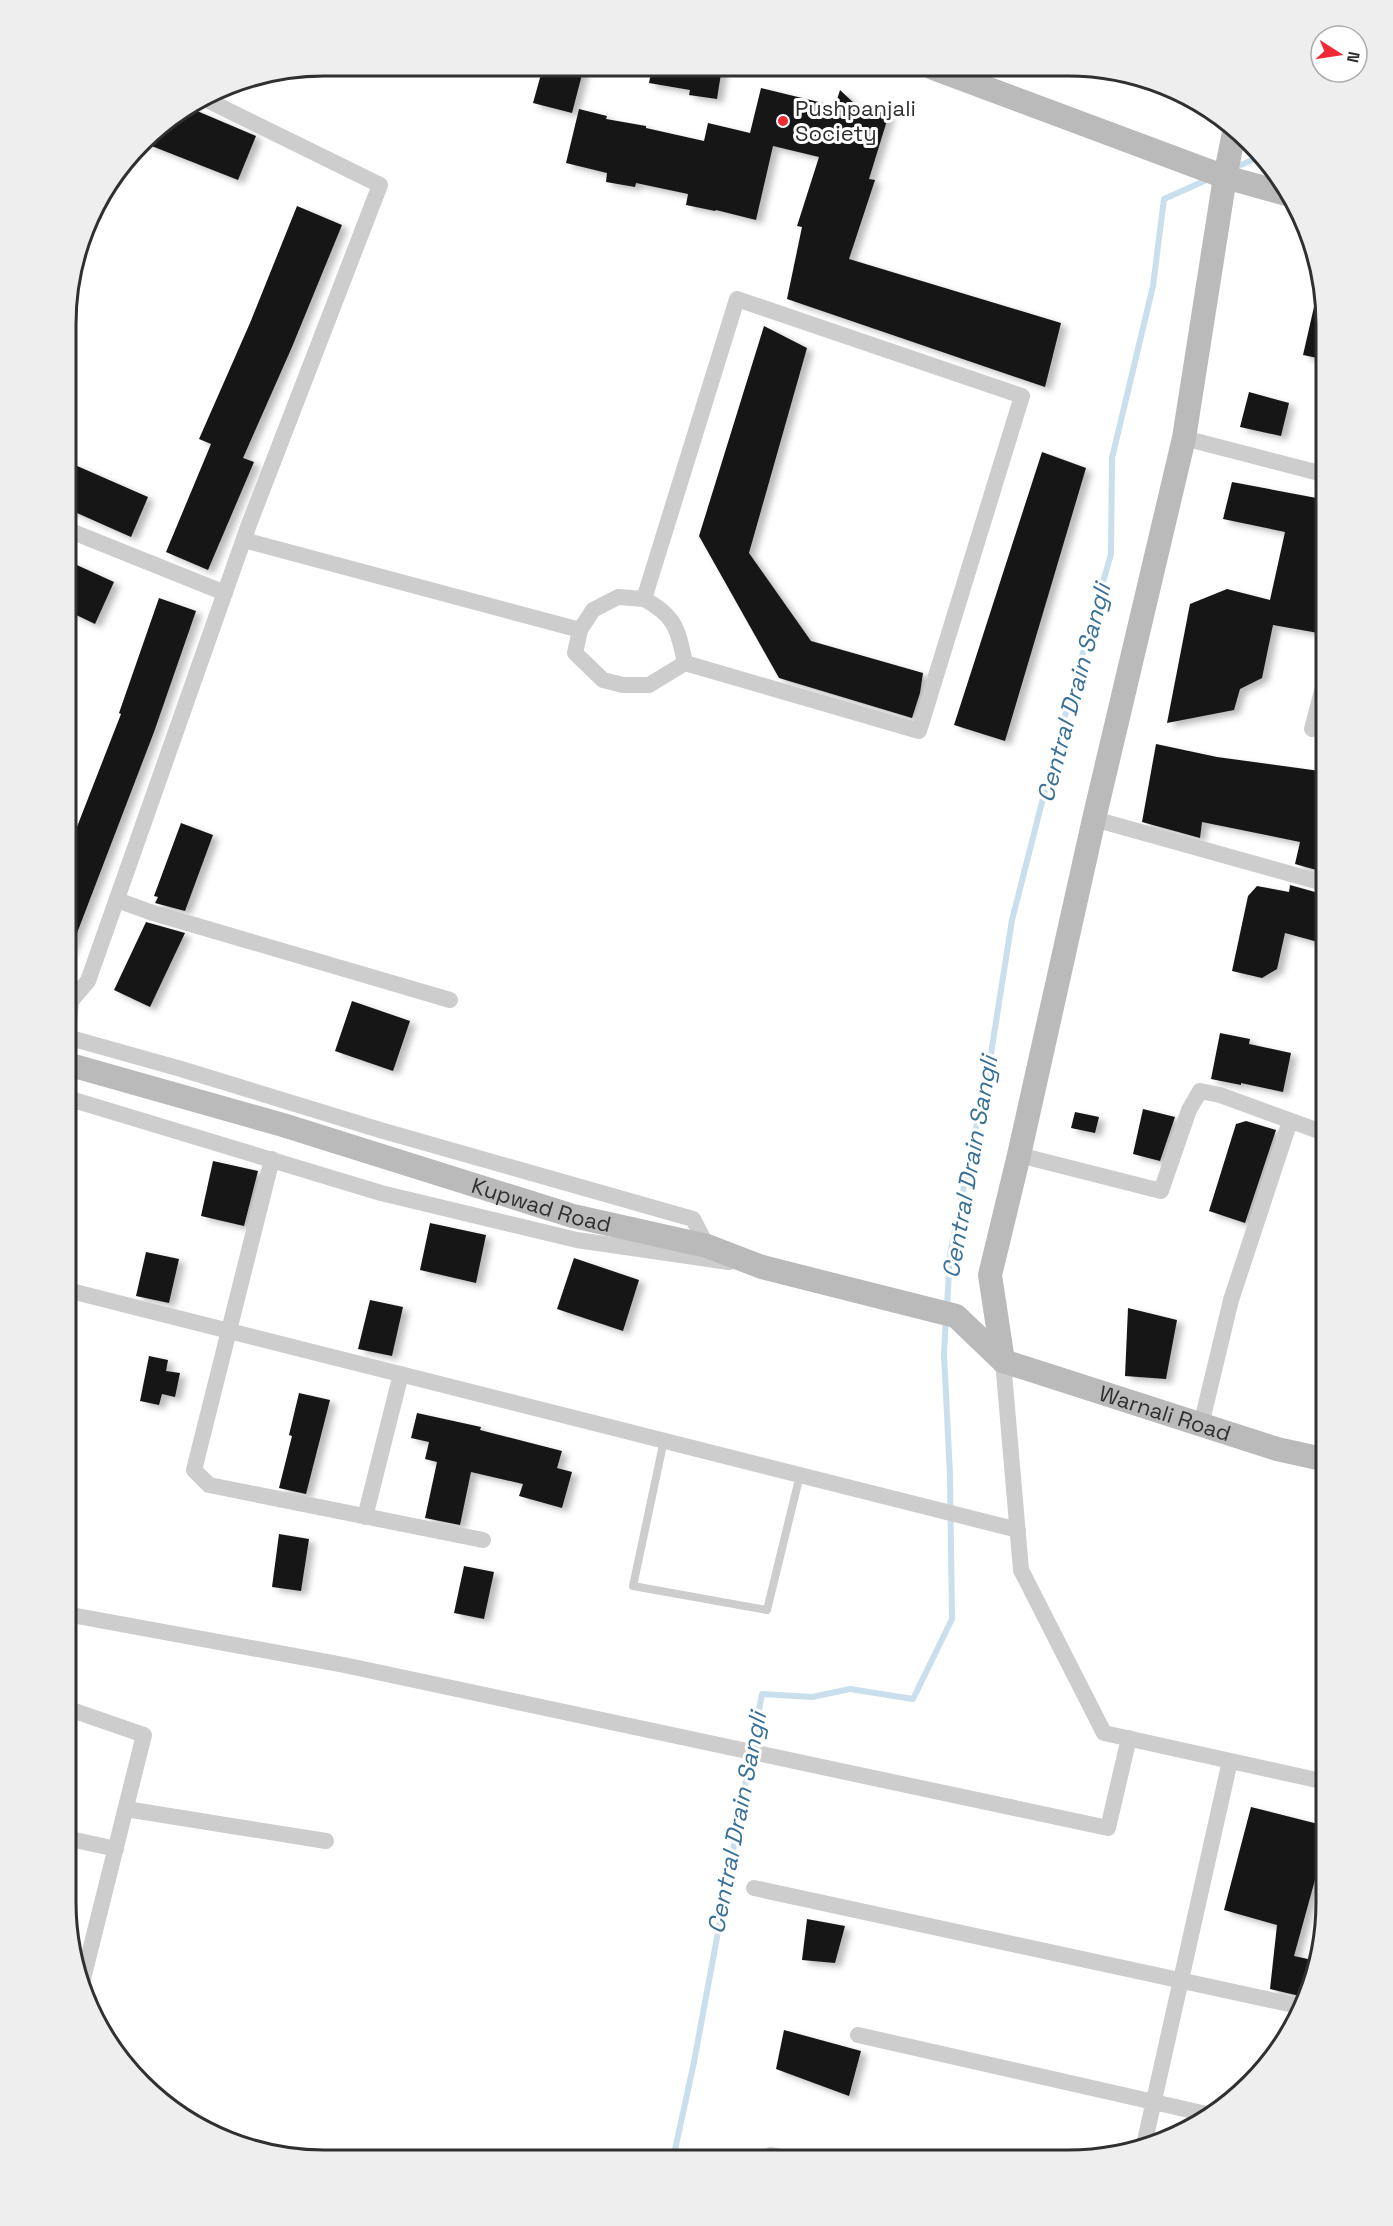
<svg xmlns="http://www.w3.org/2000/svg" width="1393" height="2226" viewBox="0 0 1393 2226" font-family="'Space Grotesk',sans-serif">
  <defs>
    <filter id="shadow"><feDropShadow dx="6" dy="4" stdDeviation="3" flood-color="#0004"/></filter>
  </defs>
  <rect width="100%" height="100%" fill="#fff"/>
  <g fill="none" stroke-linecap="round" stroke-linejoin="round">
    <path stroke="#c9dfee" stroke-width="6" d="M1234,168l25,-11 5,1
      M947,1307l3,-53 40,-194 22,-140 43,-169 56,-197 1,-96 41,-172 11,-87 47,-21
      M673,2159l21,-97 68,-368 50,3 38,-8 63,10 39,-80 -2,-144 -6,-121 2,-37"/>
  </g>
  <path fill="#171717" filter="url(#shadow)" d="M543,67h41l-12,46 -39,-10z
    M652,67h70l-5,32 -28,-4 1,-5 -41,-7z
    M761,88l74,18 5,-16 17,16 32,8 -20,65 6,1 -26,79 212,64 -16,64 -258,-88 15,-72 -5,-1 22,-69 -46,-11 -17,74 -40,-10 -1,1 -29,-6 2,-11 -52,-11 -1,4 -29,-5 1,-9 -41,-10 13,-54 28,7 -1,3 40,7v2l58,13 4,-18 42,10z
    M190,108l66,28 -18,44 -94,-37 10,-13z
    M297,206l45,19 -50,122 -49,111 11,4 -46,108 -42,-18 45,-108 -12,-5 51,-116z
    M1319,285l8,39v36l-24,-5z
    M764,326l43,22 -58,205 62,88 112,32 -3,20 -8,25 -133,-40 -80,-142z
    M1249,392l40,11 -8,33 -41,-9z
    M1042,452l44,16 -81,273 -51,-16z
    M68,462l80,35 -17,40 -63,-28z
    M1232,482l95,18v118l-3,16 -51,-9 -11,53 -22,11 -6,21 -67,13 23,-119 37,-15 43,11 15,-68 -62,-13z
    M68,561l46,21 -19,42 -27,-13z
    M159,598l37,13 -42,121 -85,222h-2v-119l6,2 48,-123 -2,-1z
    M1156,744l61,13 110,15v101l-32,-9 5,-22 -98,-20 -2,16 -58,-16z
    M181,823l32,12 -28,76 -30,-8 3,-6 -4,-1z
    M1290,885l32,9 -1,5h6v34l-9,9 -33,-9 -8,36 -15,9 -30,-7 16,-75 9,-10 32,6z
    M146,922l39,11 -35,74 -36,-17z
    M352,1001l58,20 -17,50 -58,-20z
    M1220,1033l30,6 -1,5 42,9 -8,39 -42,-9v2l-30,-6z
    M1143,1109l32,8 -15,44 -27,-7z
    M1075,1112l24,5 -4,16 -24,-5z
    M1246,1121l30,9 -31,93 -36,-12 27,-87z
    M213,1161l45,10 -14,55 -43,-10z
    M430,1223l56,12 -10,48 -56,-13z
    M146,1252l33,7 -10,44 -33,-7z
    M574,1258l65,22 -16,51 -66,-22z
    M370,1300l33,7 -11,49 -34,-7z
    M1128,1308l49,12 -11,59 -41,-3z
    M149,1356l19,4 -2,11 14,2 -5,24 -13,-3 -3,11 -19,-4z
    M299,1393l31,7 -24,94 -27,-6 13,-52 -3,-1z
    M417,1413l64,14 -1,3 82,21 -5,17 15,4 -10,36 -43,-12 4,-12 -52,-12 -11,53 -35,-7 12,-56 -12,-3 4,-17 -18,-4z
    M279,1534l30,5 -8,52 -29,-4z
    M464,1566l30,6 -10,47 -30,-6z
    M1251,1807l75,19v14l-32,116 23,5 -9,37 -38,-9 7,-64 -53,-15z
    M807,1919l38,7 -10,37 -33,-3z
    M784,2030l77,21 -12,45 -73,-27z"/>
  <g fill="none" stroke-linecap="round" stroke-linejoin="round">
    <path stroke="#cdcdcd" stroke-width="8" d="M664,1440l-31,146 134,24 33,-135"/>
    <path stroke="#cdcdcd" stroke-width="16" d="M1184,438l143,37
      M68,530l157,63
      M244,540l336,90 13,-20 25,-13 26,2 93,-300 285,97 -103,335 -234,-68 -36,22h-26l-20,-5 -28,-27 5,-23
      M644,599c32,17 34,31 41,64
      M1312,729l15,-57
      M1094,819l233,65
      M117,900l33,12 300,88
      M67,999l4,2 17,-20 160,-454 132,-342 -175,-86
      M67,1037l114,32 199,61 313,89 14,27
      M68,1037l3,-36
      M67,1098l314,95 196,47 152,22
      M1019,1155l142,36 28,-81 11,-19 20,4 107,39
      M272,1159l-78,311 15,15 274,55
      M67,1290l951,240
      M1003,1361l18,209 83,163 222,49
      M1201,1425l30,-125 59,-179
      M365,1517l36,-143
      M66,1614l278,51 764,163 21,-90
      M66,1708l78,27 -62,248
      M126,1809l200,32
      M66,1838l50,11
      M754,1888l549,119
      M858,2035l353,80
      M1144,2145l86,-384
      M771,2155l19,4"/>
    <g stroke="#bababa" stroke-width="24">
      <path d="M933,68l292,109 65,18"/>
      <path id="s1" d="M67,1064l216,61 290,91 134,30 55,21 194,49 47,45 274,88 50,11"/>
      <path d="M1003,1361l-13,-86 29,-120 75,-336 90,-381 41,-261 10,-49"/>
    </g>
  </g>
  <circle fill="#f02935" stroke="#fff" stroke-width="2" cx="783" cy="121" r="6"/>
  <g text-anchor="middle" stroke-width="6" stroke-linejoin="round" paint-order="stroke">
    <g font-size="22" fill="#303030" stroke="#fff" text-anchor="start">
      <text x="795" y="116">Pushpanjali<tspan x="795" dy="25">Society</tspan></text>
    </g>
    <g font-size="22" fill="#303030" stroke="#fff">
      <text dy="8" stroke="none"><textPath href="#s1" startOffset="495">Kupwad Road</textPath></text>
      <text dy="8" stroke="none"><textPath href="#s1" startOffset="1160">Warnali Road</textPath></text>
    </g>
    <g font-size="24" font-style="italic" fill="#387198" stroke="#fff">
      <text transform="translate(1074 693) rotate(-75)" y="8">Central Drain Sangli</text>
      <text transform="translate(970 1167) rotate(-80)" y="8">Central Drain Sangli</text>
      <text transform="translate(737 1823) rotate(-79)" y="8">Central Drain Sangli</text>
    </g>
  </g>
  <path d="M0 0H1393V2226H0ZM324 76H1068A248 248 0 0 1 1316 324V1902A248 248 0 0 1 1068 2150H324A248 248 0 0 1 76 1902V324A248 248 0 0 1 324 76Z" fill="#eee" fill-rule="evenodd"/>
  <path fill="none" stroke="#303030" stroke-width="3" d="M324 76H1068A248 248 0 0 1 1316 324V1902A248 248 0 0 1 1068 2150H324A248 248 0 0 1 76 1902V324A248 248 0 0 1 324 76Z"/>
  <g transform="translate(1339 54) rotate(102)"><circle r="28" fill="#ffffff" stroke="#acacac" stroke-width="1.5"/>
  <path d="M0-4.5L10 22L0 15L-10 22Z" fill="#f02935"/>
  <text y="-9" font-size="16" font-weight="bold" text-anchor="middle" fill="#303030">N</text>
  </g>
</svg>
